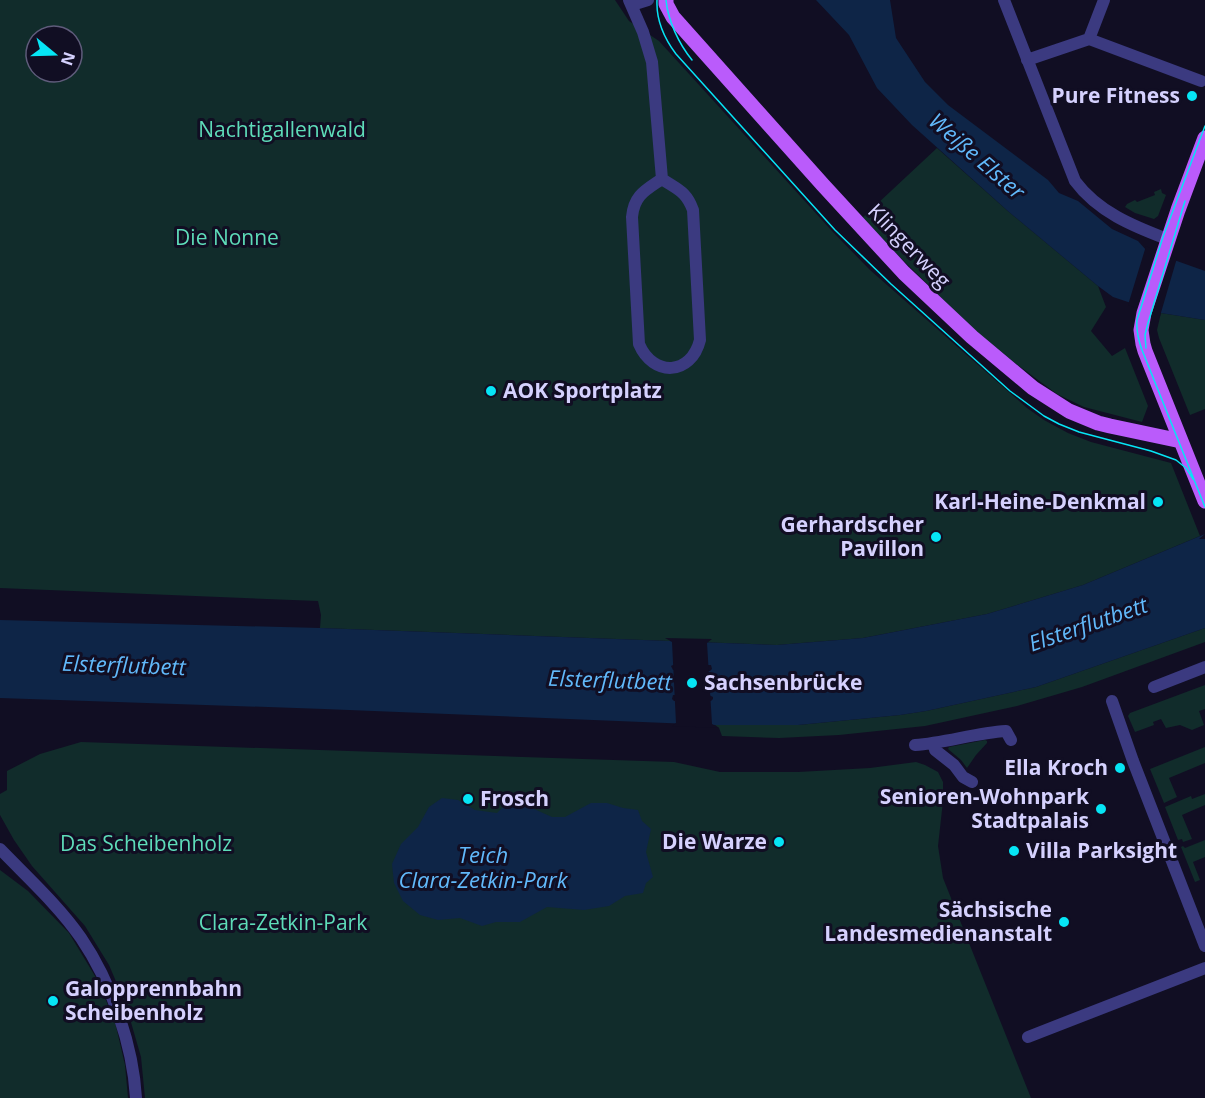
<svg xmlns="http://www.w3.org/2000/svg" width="1205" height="1098" viewBox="0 0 1205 1098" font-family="'Open Sans',sans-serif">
  <rect width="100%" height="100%" fill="#110e23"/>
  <path fill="#112c2b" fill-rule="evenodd" d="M0,0h615l14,21 30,20 173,190 38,39 157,138 17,12 24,13 23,9 80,21 29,73 -117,49 -96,29 -124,24 -86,7 -457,-17 1,-13 -3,-14 -318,-13zM36,36h36v36h-36z
    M937,148l72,64 89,74 8,21 -15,24 21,25 13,-8 23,58 -6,16 -58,-15 -27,-13 -42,-31 -43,-35 -111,-109z
    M1161,189l1,4 4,2 -8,21 -4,3 -19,-6 -10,-6 2,-3 8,-4 2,2 18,-7 -1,-3z
    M1161,313l44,7v89l-15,6 -31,-77 -2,-8z
    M1205,628v14l-123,45 -65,19 -92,20 -86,9 -60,3 -57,-2 -3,-8 -4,-3h83l102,-10 26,-4 110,-24z
    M1205,685v24l-6,2 5,14 -12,5 -12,-5 -14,3 -5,-9 -8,3 1,3 -19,7 -7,-16 2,-3z
    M985,740l2,1v2l-11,12 -9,13 -6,-8 -13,-11 1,-2z
    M81,742l593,20 46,10h78l72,-4 46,-6 9,3 13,7 5,10v19l-5,45 5,32 88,220h-886l-4,-41 -15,-52 -17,-40 -24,-39 -53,-60 -18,-26 -14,-25v-21l7,-4v-19l33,-17z
    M1205,747v16l-36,15 8,19 -13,6 -14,-34z
    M1205,794v11l-23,10 10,24 -9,3 -1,-3 -4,1 -13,-33 26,-11 1,3z
    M1205,840v17l-12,5 7,18 -5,2 -14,-35 2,-1 2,2z
    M0,870l28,21 41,42 29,48 17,41 10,43 3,33h-128z"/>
  <path fill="#0e2547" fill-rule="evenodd" d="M816,0h74l6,38 29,44 23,23 100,75 11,13 19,8 34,28 26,12 8,9 59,21v49l-44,-7 -48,-16 -15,-11 -89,-74 -97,-87 -35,-37 -28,-53z
    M1205,534l-6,5h6v89l-169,59 -110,24 -26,4 -102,10h-83l-391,-16 -324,-11v-78l320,8 457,17 86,-7 124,-24 96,-29zM675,664l33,1h3l1,4 -2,2 -37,-1 -2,-4zM673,695h36l4,2v2l-2,2h-37l-2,-2z
    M442,798l16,2 17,10 22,3 8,-8h20l27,12h13l26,-14h16l16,5 15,2 4,11 9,8 -5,23 7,25 -7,6 -3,10 -18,3 -16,10 -25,4 -37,-3 -27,15h-24l-14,4 -22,-8 -22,2 -18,-5 -17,-14 -9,-18 -2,-19 9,-20 17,-17 11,-20z"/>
  <path fill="#110e23" d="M1146,246l10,5 21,7 -17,58 -32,-11z
    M665,638l47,1 -5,4 5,81 7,4 -47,-2 4,-3 -4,-81z"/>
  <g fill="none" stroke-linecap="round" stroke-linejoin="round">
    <path stroke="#3b3a80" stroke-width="12" d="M629,0l14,32 9,30 10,117
      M1004,0l71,181c23,31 58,45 92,58
      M632,5l16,-5
      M1089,39l112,42
      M1089,39l15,-39
      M1027,60l62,-21
      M662,179c16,11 24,12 31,31l7,130c-9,36 -47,37 -61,4l-7,-127c2,-22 14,-27 30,-38z
      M1154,687l51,-20
      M1112,701l21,60 72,185
      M934,743l1,7 19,15 9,12 9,5
      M915,745c30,-2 60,-12 91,-14l5,9
      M0,849c28,29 58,56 81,89 30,44 52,107 55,160
      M1028,1037l177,-69"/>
    <path stroke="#ba5bfb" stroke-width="15" d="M666,0v4l7,13 150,168 81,88 68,64 61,51 36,23 29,12 12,3 71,15
      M1205,138l-27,72 -34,103 -3,17 2,14 2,7 60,150"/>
    <path stroke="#06e5f5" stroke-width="1.5" d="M657,0c-1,21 7,38 19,54l159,176 56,54 119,107 34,25 15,8 20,8 72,19 25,9 10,8 7,11
      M666,0c2,21 13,44 26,60
      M1205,126l-42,111 -26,83c-1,11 1,19 5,30l63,157
      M1146,348l-1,-13 3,-12 37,-122"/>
  </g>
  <g fill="#06e5f5" stroke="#110e23" stroke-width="2">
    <circle cx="1192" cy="96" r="6"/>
    <circle cx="491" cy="391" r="6"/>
    <circle cx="1158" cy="502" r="6"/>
    <circle cx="936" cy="537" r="6"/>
    <circle cx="692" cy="683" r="6"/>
    <circle cx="1120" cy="768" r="6"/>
    <circle cx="468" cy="799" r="6"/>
    <circle cx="1101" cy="809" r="6"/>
    <circle cx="779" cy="842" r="6"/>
    <circle cx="1014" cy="851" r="6"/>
    <circle cx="1064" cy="922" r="6"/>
    <circle cx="53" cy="1001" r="6"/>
  </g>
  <g text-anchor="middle" stroke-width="6" stroke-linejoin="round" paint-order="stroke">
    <g font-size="21" font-weight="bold" fill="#d5d1fe" stroke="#110e23" text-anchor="end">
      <text x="1180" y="103">Pure Fitness</text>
      <text x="503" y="398" text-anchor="start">AOK Sportplatz</text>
      <text x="1146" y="509">Karl-Heine-Denkmal</text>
      <text x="924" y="532">Gerhardscher<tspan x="924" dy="24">Pavillon</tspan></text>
      <text x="704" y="690" text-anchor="start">Sachsenbrücke</text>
      <text x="1108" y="775">Ella Kroch</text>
      <text x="1089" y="804">Senioren-Wohnpark<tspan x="1089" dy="24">Stadtpalais</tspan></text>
      <text x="480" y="806" text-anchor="start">Frosch</text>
      <text x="767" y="849">Die Warze</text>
      <text x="1026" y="858" text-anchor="start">Villa Parksight</text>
      <text x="1052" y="917">Sächsische<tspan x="1052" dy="24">Landesmedienanstalt</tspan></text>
      <text x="65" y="996" text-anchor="start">Galopprennbahn<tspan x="65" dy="24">Scheibenholz</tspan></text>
    </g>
    <g font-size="21" fill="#5edcb9" stroke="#110e23">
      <text x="282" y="137">Nachtigallenwald</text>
      <text x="227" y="245">Die Nonne</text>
      <text x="146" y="851">Das Scheibenholz</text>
      <text x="283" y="930">Clara-Zetkin-Park</text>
    </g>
    <g font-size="21" fill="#d5d1fe" stroke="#110e23">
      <text transform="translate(909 246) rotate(46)" y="7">Klingerweg</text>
    </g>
    <g font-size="22" font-style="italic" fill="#61b9fb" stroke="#110e23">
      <text transform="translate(977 156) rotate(41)" y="8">Weiße Elster</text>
      <text transform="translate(1088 624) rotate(-19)" y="8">Elsterflutbett</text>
      <text transform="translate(124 665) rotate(2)" y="8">Elsterflutbett</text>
      <text transform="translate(610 680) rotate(2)" y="8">Elsterflutbett</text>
      <text x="483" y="863">Teich<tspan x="483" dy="25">Clara-Zetkin-Park</tspan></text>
    </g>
  </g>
  <g transform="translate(54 54) rotate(109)"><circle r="28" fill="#110e23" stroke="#5f5c7b" stroke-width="1.5"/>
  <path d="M0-4.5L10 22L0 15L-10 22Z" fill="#06e5f5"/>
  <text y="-9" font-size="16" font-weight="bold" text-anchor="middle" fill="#d5d1fe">N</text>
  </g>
</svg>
